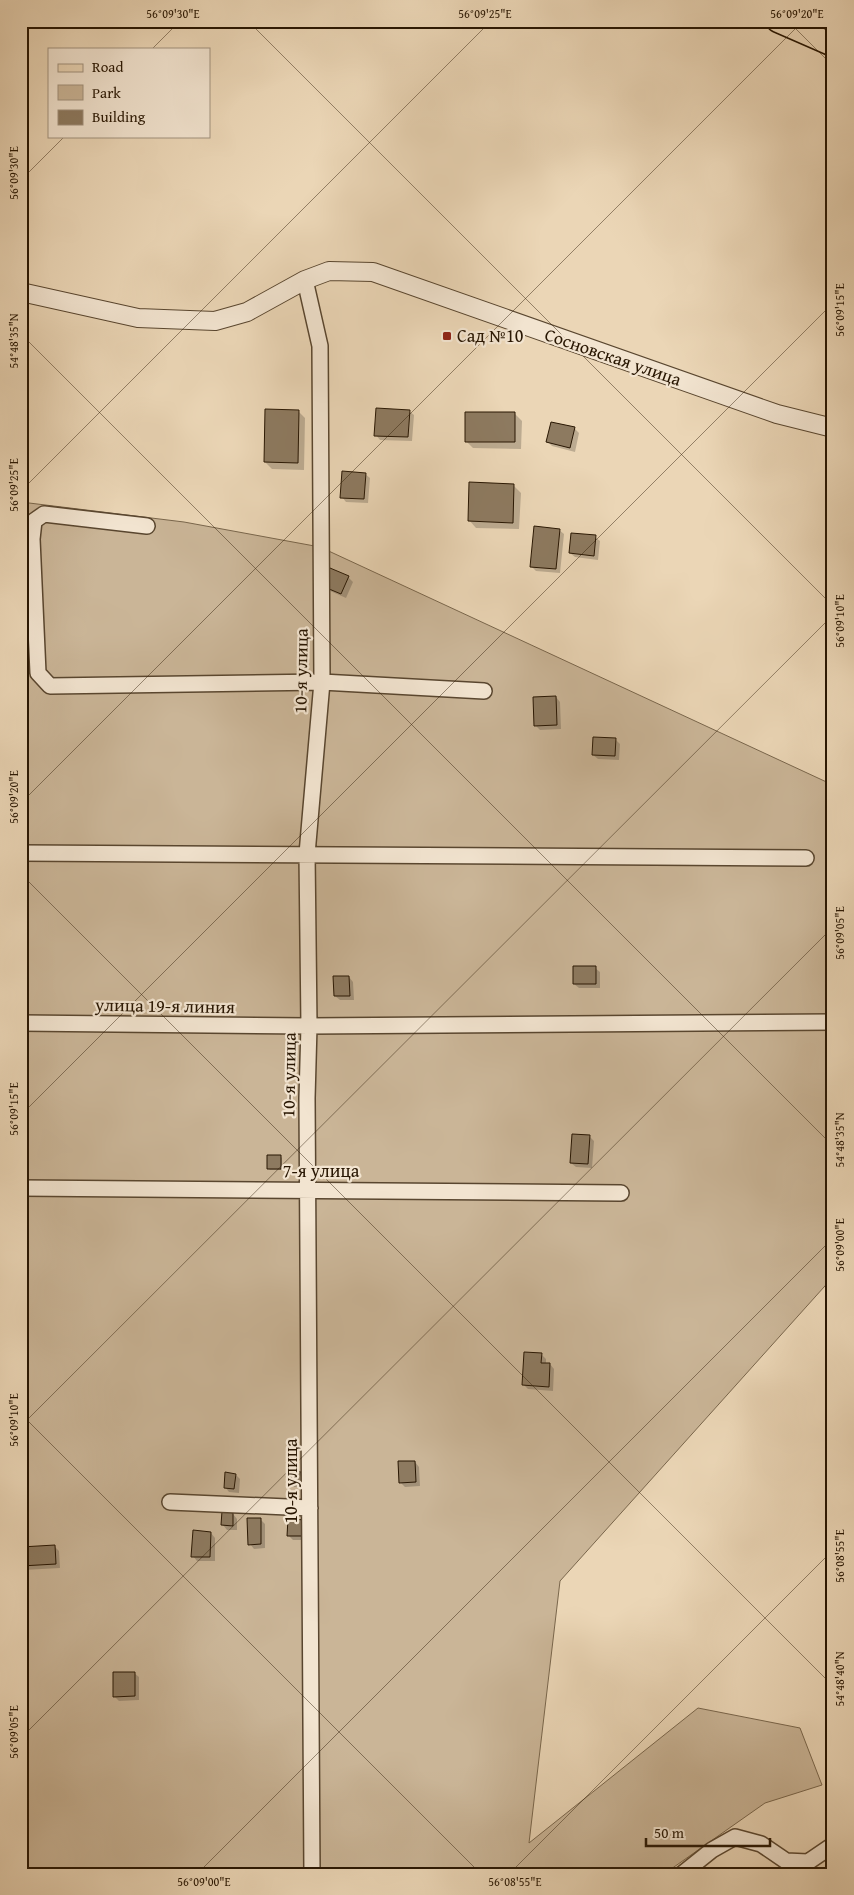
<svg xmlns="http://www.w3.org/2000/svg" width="854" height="1895" viewBox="0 0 854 1895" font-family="'Gentium Book Plus',serif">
  <rect width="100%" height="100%" fill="#ebd6b6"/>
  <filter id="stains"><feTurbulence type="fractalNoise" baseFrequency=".004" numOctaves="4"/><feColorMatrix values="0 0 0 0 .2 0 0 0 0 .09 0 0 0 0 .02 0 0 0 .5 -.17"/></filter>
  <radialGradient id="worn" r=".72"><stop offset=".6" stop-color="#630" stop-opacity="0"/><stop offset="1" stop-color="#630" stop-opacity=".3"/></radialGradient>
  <path fill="#cab597" stroke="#79664c" d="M21,502l163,20 136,25 513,238v492l-273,304 -31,262 169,-135 102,20 22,57 -57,18 -101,71h-643z"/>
  <path fill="#0003" d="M298,411l7,7 -1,52 -32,-1 -7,-7z
    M409,411l5,4 -2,26 -32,-1 -4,-5z
    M514,413l8,8 -1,28 -48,-1 -7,-7z
    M574,428l5,5 -4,19 -23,-6 -4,-4z
    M365,474l5,4 -2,25 -22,-1 -4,-5z
    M514,486l7,7 -2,36 -43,-1 -7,-8z
    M559,530l5,4 -4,39 -24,-2 -5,-5z
    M595,537l5,4 -2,19 -23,-3 -5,-4z
    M348,577l5,5 -7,16 -18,-8 -4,-4z
    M556,697l4,5 1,27 -21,1 -4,-4z
    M615,739l5,5 -1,16 -21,-1 -5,-4z
    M595,968l5,4v16h-21l-5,-4z
    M349,977l4,5 1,18h-14l-5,-4z
    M589,1136l5,5 -2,27 -16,-1 -5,-4z
    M280,1156l2,2v12h-12l-2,-2z
    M541,1354l5,5v5h4l4,5 -1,22 -25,-2 -5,-5z
    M415,1462l4,5 1,19 -15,1 -5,-5z
    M301,1473l4,5 1,9h-12l-4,-5z
    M236,1475l4,4 -1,14 -10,-1 -4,-5z
    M233,1514l4,5v11h-10l-4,-5z
    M260,1519l5,5v24l-11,1 -4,-5z
    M306,1521l5,19h-18l-5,-5z
    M211,1533l4,5v23h-18l-4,-5z
    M54,1546l5,5 1,17 -36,2 -3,-2v-20z
    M134,1673l5,4v23l-20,1 -5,-5z"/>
  <path fill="#8d7a60" stroke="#281602" d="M376,408l34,2 -2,27 -34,-1z
    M265,409l34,1 -1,53 -34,-1z
    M465,412h50v30h-50z
    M551,422l24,5 -5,21 -24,-6z
    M342,471l24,2 -2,26 -24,-1z
    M469,482l45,2 -1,39 -45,-2z
    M534,526l26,3 -4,40 -26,-2z
    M571,533l25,2 -2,21 -25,-3z
    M330,568l19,8 -8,18 -19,-8z
    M556,696l1,29 -23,1 -1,-29z
    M593,737l23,1 -1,18 -23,-1z
    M573,966h23v18h-23z
    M333,976h16l1,20h-16z
    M572,1134l18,1 -2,29 -18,-1z
    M267,1155h14v14h-14z
    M524,1352l18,1 -1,10h9l-1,24 -27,-2z
    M398,1461h17l1,21 -17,1z
    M290,1470l11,2 1,11h-14z
    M225,1472l11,2 -2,15 -10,-1z
    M222,1511l11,2v13l-12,-1z
    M247,1518h14v26l-13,1z
    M288,1519l19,1v16h-20z
    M193,1530l18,2 -1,25h-19z
    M55,1545l1,19 -35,2v-19z
    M113,1672h22v24l-22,1z"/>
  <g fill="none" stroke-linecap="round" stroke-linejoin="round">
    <g stroke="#59462f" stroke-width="18">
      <path id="minor" d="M305,280l15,66 2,336 -15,172 2,172 -2,72 5,776
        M147,526l-103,-12 -10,7 -2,18 6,134 12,13 272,-4 162,9
        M21,853l785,5
        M21,1023l288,3 524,-4
        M21,1188l600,5
        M170,1502l140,6
        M682,1874l30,-24 23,-13 26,7 25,17 22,1 25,-17"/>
    </g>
    <g stroke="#59462f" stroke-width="20">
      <path id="tertiary" d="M21,292l117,26 77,3 32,-9 58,-32 24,-9 44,1 404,142 56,14"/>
    </g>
    <g stroke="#281602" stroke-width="25">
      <path id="primary" d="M778,21l55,24"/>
    </g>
    <use href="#minor" stroke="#f2e4d0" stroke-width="15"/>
    <use href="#tertiary" stroke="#f2e4d0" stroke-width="18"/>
    <use href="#primary" stroke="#ebd6b6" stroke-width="22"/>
  </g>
  <path fill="none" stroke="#281602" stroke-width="1" stroke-opacity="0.45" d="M248,21l585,585M788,21l45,45M152,49l28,-28M21,180l44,-44M21,334l812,812M21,491l470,-470M21,803l782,-782M21,874l812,812M21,1115l812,-812M21,1414l460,460M21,1426l812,-811M21,1738l812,-811M197,1874l636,-636M509,1874l324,-324M821,1874l12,-12"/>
  <rect fill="#8f2418" stroke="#f2e4d0" stroke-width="2" x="442" y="331" width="10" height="10" rx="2.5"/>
  <g text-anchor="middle" stroke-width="4.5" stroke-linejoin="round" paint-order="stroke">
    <g font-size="18" fill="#281602" stroke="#f2e4d0" text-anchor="start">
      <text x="457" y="342">Сад №10</text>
    </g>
    <g font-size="18" fill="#281602" stroke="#f2e4d0">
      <text transform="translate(613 357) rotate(19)" y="6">Сосновская улица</text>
      <text transform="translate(301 671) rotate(-89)" y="6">10-я улица</text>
      <text transform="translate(165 1006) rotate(1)" y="6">улица 19-я линия</text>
      <text transform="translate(289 1075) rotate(-89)" y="6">10-я улица</text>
      <text x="321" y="1177">7-я улица</text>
      <text transform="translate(291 1481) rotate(-90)" y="6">10-я улица</text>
    </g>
  </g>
  <rect width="854" height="1895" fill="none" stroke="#ebd6b6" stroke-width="55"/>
  <rect x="48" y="48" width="162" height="90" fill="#f2e4d0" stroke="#a1927e"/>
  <rect x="58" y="64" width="25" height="8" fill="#ebd6b6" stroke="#a1927e"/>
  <text x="92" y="72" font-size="15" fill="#281602">Road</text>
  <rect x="58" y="85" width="25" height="15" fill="#cab597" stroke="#a1927e"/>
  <text x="92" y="98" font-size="15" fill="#281602">Park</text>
  <rect x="58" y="110" width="25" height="15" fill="#8d7a60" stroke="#a1927e"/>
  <text x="92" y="122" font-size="15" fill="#281602">Building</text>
  <path d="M646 1838v8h124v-8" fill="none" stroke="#281602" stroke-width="2.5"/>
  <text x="654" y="1838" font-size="15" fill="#281602" stroke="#f2e4d0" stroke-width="4" paint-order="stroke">50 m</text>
  <rect x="28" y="28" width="798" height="1840" fill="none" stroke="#281602" stroke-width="2"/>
  <g font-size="12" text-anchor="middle" fill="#281602">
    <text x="173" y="18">56°09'30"E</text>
    <text x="485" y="18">56°09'25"E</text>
    <text x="797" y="18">56°09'20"E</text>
    <text transform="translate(14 173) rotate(-90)" y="4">56°09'30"E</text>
    <text transform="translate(840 310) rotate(-90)" y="4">56°09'15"E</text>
    <text transform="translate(14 341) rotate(-90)" y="4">54°48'35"N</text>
    <text transform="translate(14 485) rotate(-90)" y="4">56°09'25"E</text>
    <text transform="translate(840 621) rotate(-90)" y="4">56°09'10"E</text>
    <text transform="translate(14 797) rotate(-90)" y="4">56°09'20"E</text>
    <text transform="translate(840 933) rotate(-90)" y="4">56°09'05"E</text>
    <text transform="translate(14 1109) rotate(-90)" y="4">56°09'15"E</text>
    <text transform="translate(840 1140) rotate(-90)" y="4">54°48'35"N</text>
    <text transform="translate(840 1245) rotate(-90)" y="4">56°09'00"E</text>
    <text transform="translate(14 1420) rotate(-90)" y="4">56°09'10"E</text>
    <text transform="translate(840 1556) rotate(-90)" y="4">56°08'55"E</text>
    <text transform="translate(840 1679) rotate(-90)" y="4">54°48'40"N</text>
    <text transform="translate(14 1732) rotate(-90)" y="4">56°09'05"E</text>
    <text x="204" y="1886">56°09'00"E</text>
    <text x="515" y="1886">56°08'55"E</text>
  </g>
  <rect width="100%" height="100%" filter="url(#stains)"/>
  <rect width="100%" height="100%" fill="url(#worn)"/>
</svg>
